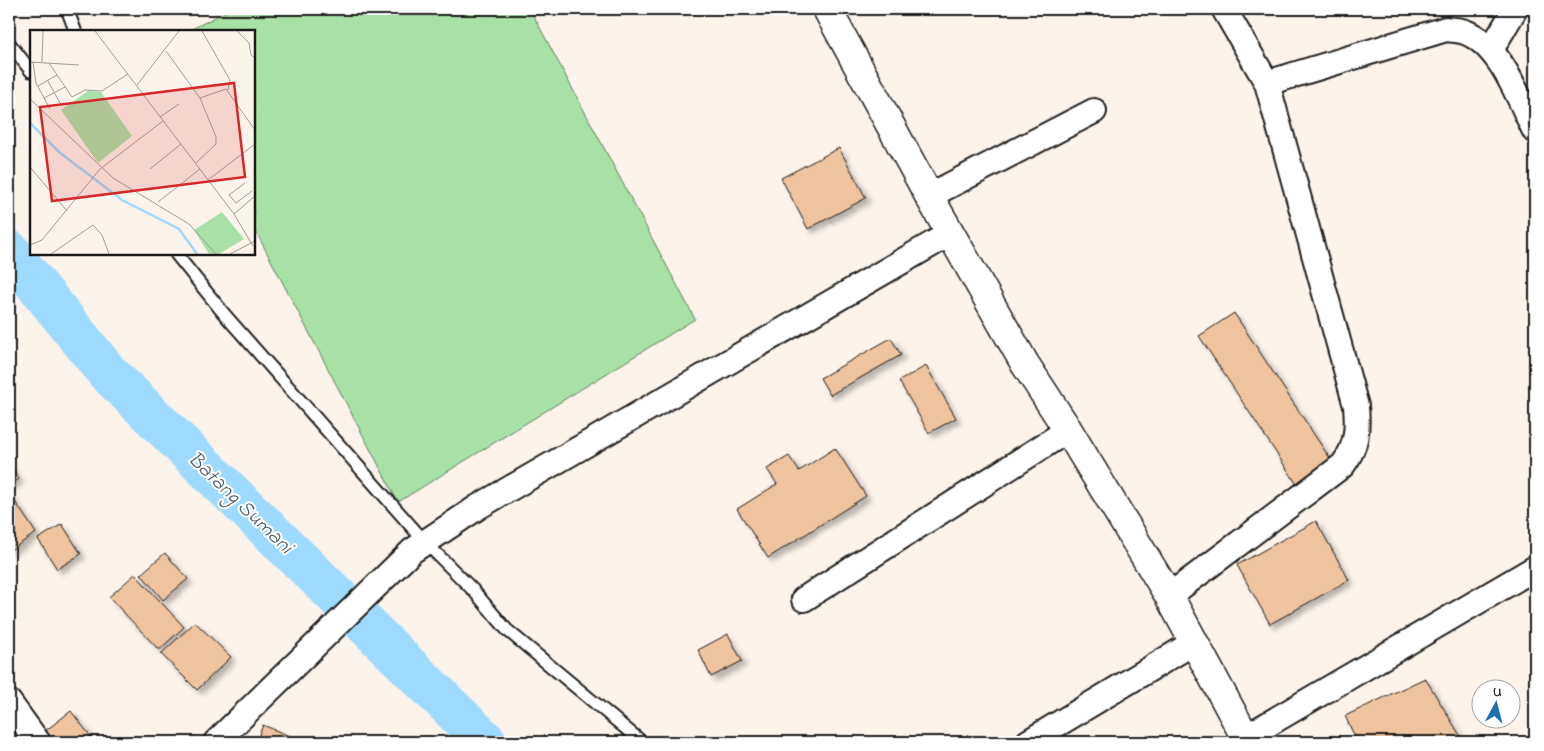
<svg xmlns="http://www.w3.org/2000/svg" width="1544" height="751" viewBox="0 0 1544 751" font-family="'Indie Flower',sans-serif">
  <defs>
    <filter id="shadow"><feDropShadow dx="4.5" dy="4.5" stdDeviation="2.5" flood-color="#0004"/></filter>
  </defs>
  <rect width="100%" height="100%" fill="#fcf3eb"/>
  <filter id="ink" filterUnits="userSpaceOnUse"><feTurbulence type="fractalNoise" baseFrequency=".02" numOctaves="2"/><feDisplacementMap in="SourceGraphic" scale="10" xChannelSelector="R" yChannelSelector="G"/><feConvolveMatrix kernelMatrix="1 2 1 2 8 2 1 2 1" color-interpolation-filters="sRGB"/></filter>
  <g filter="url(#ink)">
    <path fill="#a8e1a6" stroke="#627e61" d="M231,9h299l165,310 -297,183 -144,-274v-197h-66z"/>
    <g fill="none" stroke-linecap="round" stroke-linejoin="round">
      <path stroke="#9edaff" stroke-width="42" d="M9,251l98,121 379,370"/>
    </g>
    <path fill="#eec39d" stroke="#1c1c1c" filter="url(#shadow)" d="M839,148l27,50 -58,31 -27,-51z
      M1234,313l99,150 -35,23 -99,-150z
      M891,338l10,17 -71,40 -10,-17z
      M926,366l30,52 -27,15 -30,-52z
      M835,448l31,48 -98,62 -31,-49 40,-25 -10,-15 22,-13 10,15z
      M9,464l10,15 -10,7z
      M10,494l26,39 -27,18v-56z
      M1316,521l33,59 -79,44 -33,-59z
      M62,524l19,30 -24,15 -19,-30z
      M165,553l23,26 -25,21 -22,-26z
      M135,574l49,53 -25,23 -50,-53z
      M195,622l36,35 -34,33 -36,-36z
      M728,634l14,27 -31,16 -13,-27z
      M1425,678l39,64h-110l3,-1 -12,-25z
      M71,711l24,31h-42l-8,-11z
      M263,725l41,17h-48z"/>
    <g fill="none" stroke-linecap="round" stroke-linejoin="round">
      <g stroke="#1c1c1c" stroke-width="15">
        <path id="lane" d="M67,9l8,21
          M9,43l22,28
          M176,254l49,61 200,227 48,48 34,40 135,112"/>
      </g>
      <g stroke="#1c1c1c" stroke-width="28">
        <path id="street" d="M1491,50l24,-41
          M1267,83l179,-54c6,1 14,1 19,3 36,13 54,68 70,99
          M929,196l165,-85
          M1169,596l174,-131c14,-19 15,-36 13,-59l-89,-323 -43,-74
          M804,599l264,-169
          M9,702l29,40
          M1246,737l289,-169
          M216,742l196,-191 66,-44 473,-274
          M1028,742l165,-99"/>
      </g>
      <g stroke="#1c1c1c" stroke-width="31">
        <path id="secondary" d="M827,9l102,187 96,168 43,66 101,166 79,146"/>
      </g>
      <use href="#lane" stroke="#fff" stroke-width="11"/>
      <use href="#street" stroke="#fff" stroke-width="24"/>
      <use href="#secondary" stroke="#fff" stroke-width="28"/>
    </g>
  </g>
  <g text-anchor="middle" stroke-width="4" stroke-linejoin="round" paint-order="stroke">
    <g font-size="21" font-style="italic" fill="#4a5e6b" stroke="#fff">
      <text transform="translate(241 502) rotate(44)" y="7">Batang Sumani</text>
    </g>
  </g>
  <g transform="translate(30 30)">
    <rect width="225" height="225" fill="#fcf3eb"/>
    <path d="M58,61l13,1 31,44 -34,27 -37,-53zM192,182l22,27 -25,15h-10l-15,-24z" fill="#a8e1a6"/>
    <path fill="none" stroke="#9edaff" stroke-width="2.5" d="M0,93l29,29 63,48 57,29 18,25"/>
    <path fill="none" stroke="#a29d98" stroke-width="1" d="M65,1l139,183 19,32M172,1l28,49 -2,10M207,1l12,12 2,12 4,3M136,21l34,47 16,39v7l-20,19M0,32l49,3M3,32l3,21 14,26M12,32l1,-31M19,33l23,34 13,-7 17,1 26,-17M18,51l13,24M107,55l42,-54M8,56l19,-11M14,68l21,-11M170,68l26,-9 29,41M0,69l83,79 76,46 27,30M130,87l19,-13M0,137l37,44M120,139l31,-25M178,150l47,-36M199,165l7,8 16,-12M199,165l16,-12M128,172l42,-33M204,184l21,-18M0,215l12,-5 58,-71 63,-48M21,224l42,-29 9,10 7,19M200,224l25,-13"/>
    <path fill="#d62828" fill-opacity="0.15" stroke="#d62828" stroke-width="2.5" d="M204,53l11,94 -193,24 -12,-94z"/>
    <rect width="225" height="225" fill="none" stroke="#1c1c1c" stroke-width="2.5"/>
  </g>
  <rect width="1544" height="751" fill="none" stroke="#fff" stroke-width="30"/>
  <rect x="15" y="15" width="1514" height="721" fill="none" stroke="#1c1c1c" stroke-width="2" filter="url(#ink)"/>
  <g transform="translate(1496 704) rotate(7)"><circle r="24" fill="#ffffff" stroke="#a4a4a4"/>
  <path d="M0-4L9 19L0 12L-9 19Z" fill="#1f6fb2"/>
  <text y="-8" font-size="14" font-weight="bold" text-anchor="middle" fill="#1c1c1c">U</text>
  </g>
</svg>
